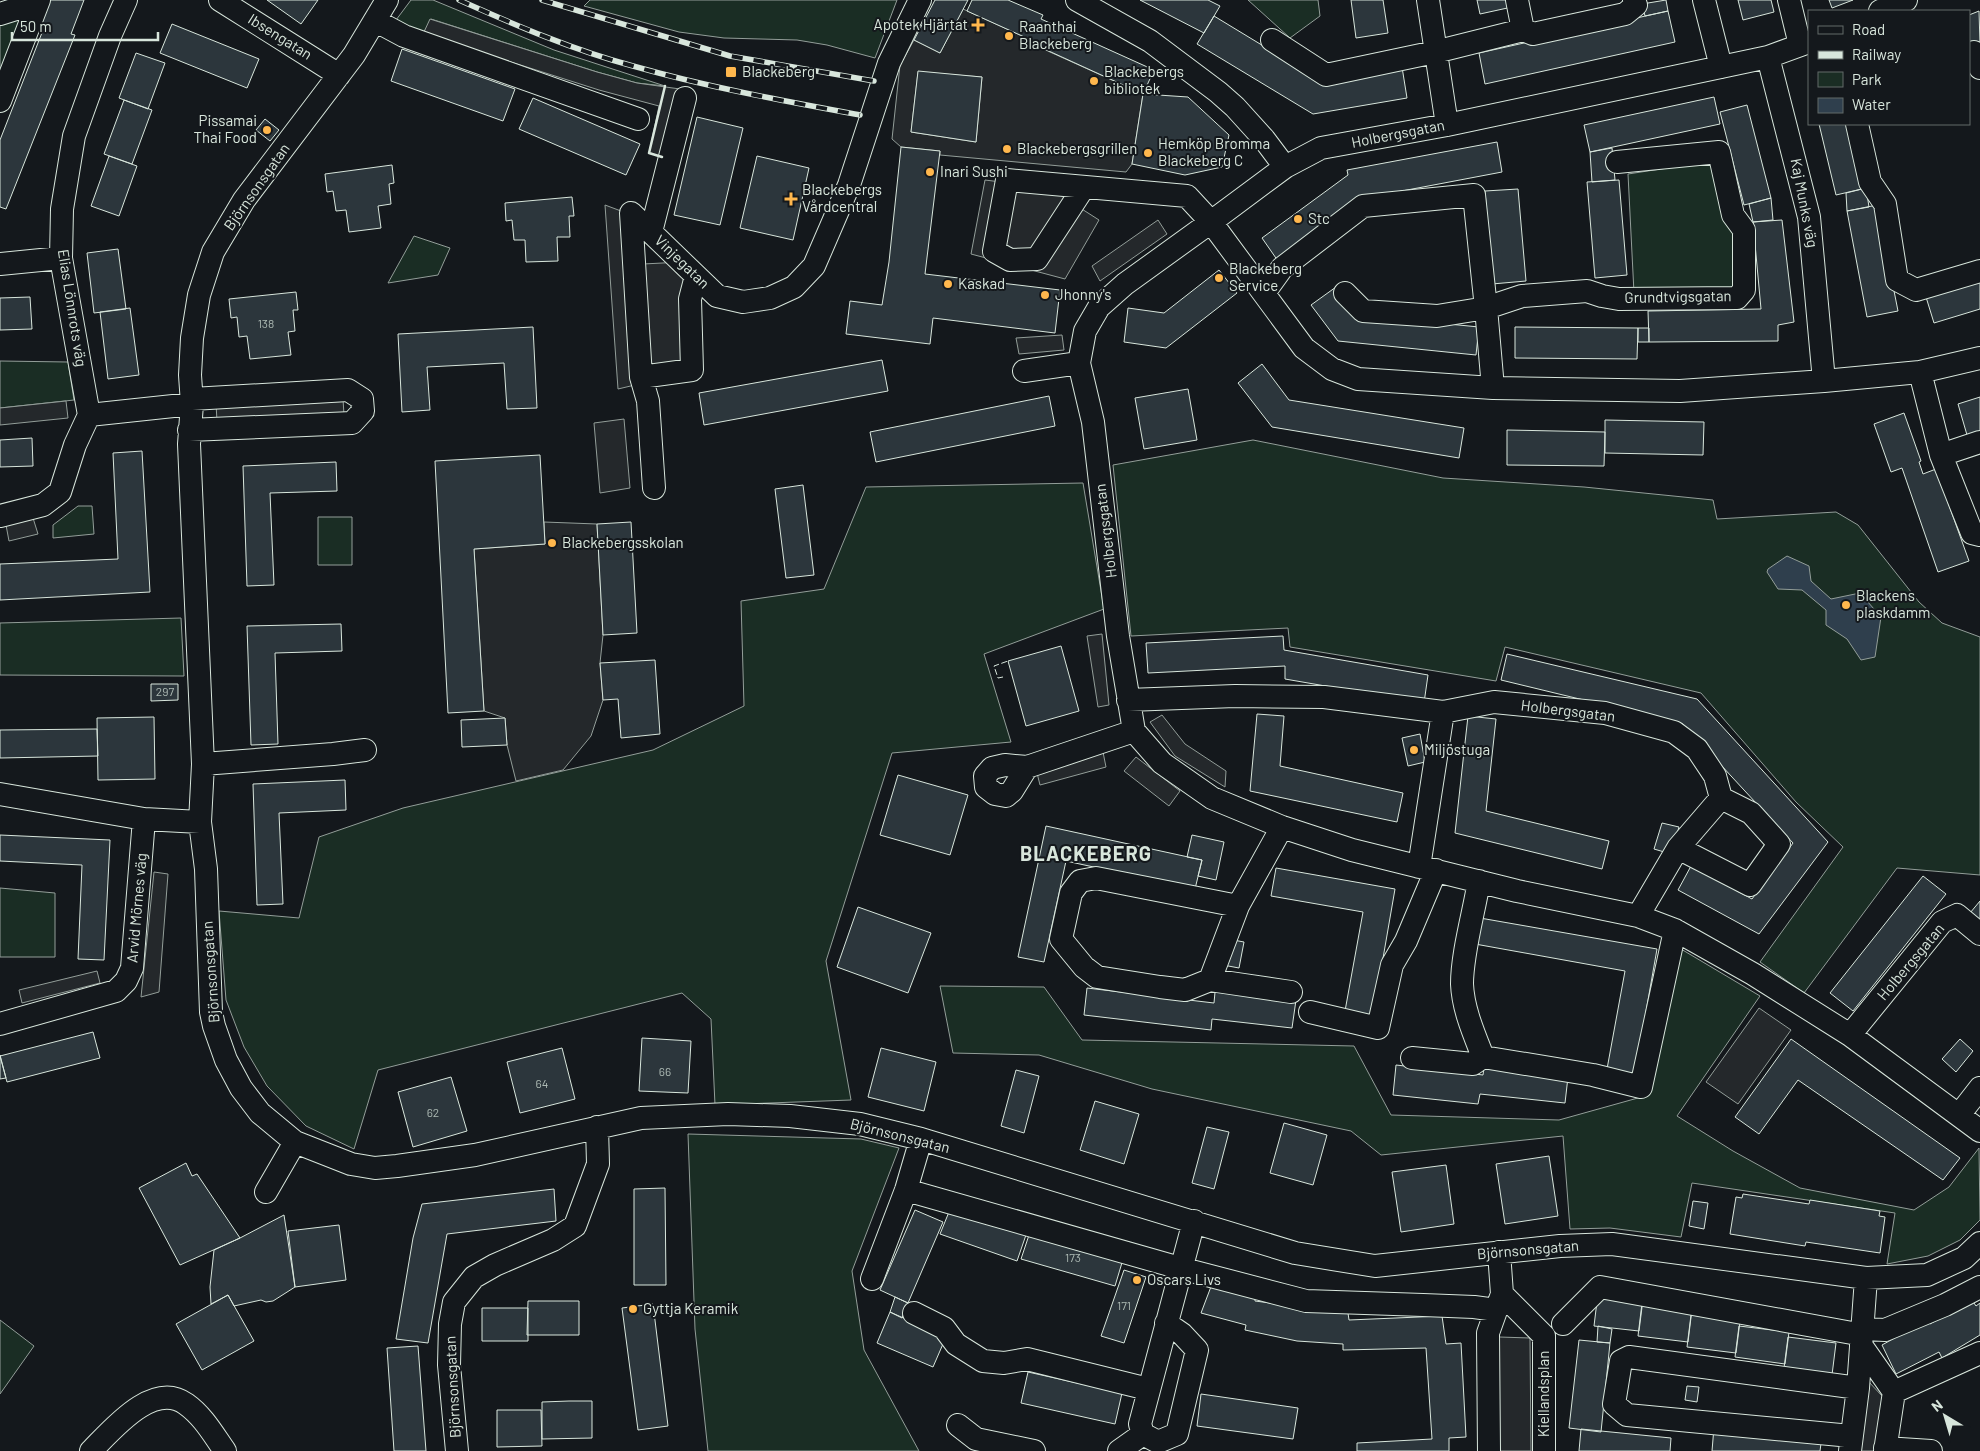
<svg xmlns="http://www.w3.org/2000/svg" width="1980" height="1451" viewBox="0 0 1980 1451" font-family="Barlow,sans-serif">
  <rect width="100%" height="100%" fill="#14181c"/>
  <path fill="#1a2d24" stroke="#939e99" d="M411,0h22l121,50 111,36 -28,-3 -40,-11 -166,-53 -8,15 -27,-14z
    M590,0h307l-22,58 -48,-13 -30,-5 -73,-2 -45,-6 -95,-26z
    M1248,0h70l2,16 -30,22z
    M19,14l7,6 -26,60v-59z
    M1713,161l22,71 1,53 -5,4 -97,4 -6,-119z
    M414,236l36,12 -12,27 -50,8z
    M0,361l68,1 6,38 -74,8z
    M1253,440l190,38 141,9 129,13 4,19 119,-7 22,13 61,77 23,21 38,14v238l-83,-7 -93,125 -44,-31 83,-115 -47,-45 -95,-109 -196,-46 -9,34 -206,-34 -2,-19 -157,8 -18,-171z
    M1083,483l21,126 -120,45 27,88 -119,11 -66,208 25,139 -136,5 -4,-86 -29,-26 -304,77 -24,79 -48,-23 -39,-40 -23,-39 -18,-47 -7,-89 80,7 20,-81 84,-29 250,-58 91,-44 -3,-105 83,-12 42,-102z
    M78,506h14l2,28 -41,4v-13z
    M318,517h34v48h-34z
    M181,618l3,58 -184,-1v-52z
    M0,888l55,5v64h-55z
    M1681,949l79,47 -83,120 56,35 67,37 114,22 35,-23 30,-39 1,72 -20,20 -32,16 -41,8 8,-51 -203,-30 -11,54 -71,-9 -40,1 -7,-93 -182,19 -30,-24 -199,-42 -113,-34 -86,-2 -13,-67 104,1 38,53 272,6 37,69 168,5 86,-24z
    M688,1134l173,5 38,9 -47,123 12,79 55,101h-211l-13,-122z
    M0,1320l34,26 -34,48z"/>
  <path fill="#24282b" stroke="#939e99" fill-rule="evenodd" d="M963,9l68,31 -1,3 113,51 -11,70 -6,8 -186,-17v-4l-39,-4 -9,-8 8,-74 14,-25 26,13zM918,72l64,5 -6,65 -65,-10z
    M430,19l167,53 40,11 43,6 -18,68 -13,-4 10,-47 -60,-16 -176,-56z
    M985,180l64,8 50,32 -34,59 -94,-25z
    M605,205l24,9 10,170 -21,5z
    M1158,220l9,14 -67,47 -8,-15z
    M682,262l7,105 -40,3 -6,-106z
    M1062,335l2,15 -45,4 -3,-16z
    M343,399l1,16 -127,6 -1,-17z
    M66,401l2,17 -68,7v-17z
    M624,419l6,69 -30,5 -6,-70z
    M33,518l5,16 -29,7 -3,-16z
    M544,522l53,2 6,111 -3,28 3,37 -12,36 -28,34 -47,11 -9,-36 -2,-27 -21,-7 -10,-162 71,-5z
    M1102,634l7,71 -11,2 -11,-71z
    M1162,715l23,29 41,27 -1,16 -50,-31 -25,-34z
    M1103,752l3,15 -66,18 -3,-12z
    M1136,757l44,34 -11,15 -45,-35z
    M154,872l14,2 -9,118 -18,5z
    M97,971l3,12 -78,20 -3,-13z
    M1759,1008l32,22 -53,74 -32,-22z
    M1499,1337l31,1 1,113h-33z
    M1868,1381l15,16 -7,54h-17z"/>
  <path fill="#2f3f4d" stroke="#939e99" d="M1787,556l22,10 2,15 20,18 29,-6 21,24 -6,40 -14,3 -14,-21 -21,-14v-15l-24,-20 -24,-1 -11,-17 1,-3z"/>
  <path fill="#2c363c" stroke="#d8e6dc" d="M49,0h35l-13,34 4,1 -69,174 -6,-2v-67l45,-115 -5,-2z
    M267,0h51l-17,24z
    M935,0h33l-28,53 -26,-13z
    M972,0h36l35,15 -2,4 113,51 -11,24 -114,-52 2,-2 -64,-29z
    M1140,0h68l12,6 -16,27z
    M1351,0h32l5,33 -32,5z
    M1477,0h33l2,7 -32,7z
    M1666,0l2,11 -23,5 -3,-12z
    M1738,0h33l3,12 -31,8z
    M1829,0h24l-21,8z
    M1668,11l7,31 -190,42 -6,-31z
    M1979,11l1,33 -11,4v-33z
    M1214,16l107,65 81,-14 5,31 -94,16 -116,-70z
    M172,24l87,35 -12,29 -87,-35z
    M402,49l113,40 -12,32 -112,-40z
    M136,53l29,10 -17,46 -29,-11z
    M918,71l64,6 -6,65 -65,-10z
    M1143,94l45,3 41,38 -7,32 -37,8 -53,-11z
    M1714,97l6,27 -130,28 -6,-27z
    M533,98l107,46 -14,31 -107,-46z
    M124,100l28,10 -20,54 -28,-10z
    M1747,105l24,93 -27,7 -24,-93z
    M697,117l46,11 -23,97 -46,-10z
    M265,119l14,11 -9,11 -14,-11z
    M1819,124h31l16,64 -30,7z
    M1497,142l5,30 -137,26 -87,63 -16,-23 86,-63 -1,-5z
    M901,147l39,4 -15,123 135,16 -5,43 -122,-15 -3,26 -84,-10 4,-33 32,4 7,-43z
    M1612,148l3,32 -23,2 -2,-30z
    M109,156l28,10 -18,50 -28,-10z
    M757,156l52,12 -16,72 -53,-12z
    M392,165l2,18 -5,1 2,20 -13,2 3,22 -32,4 -3,-22 -10,1 -3,-20 -6,1 -2,-18z
    M1619,180l8,95 -32,3 -8,-96z
    M1866,188l3,19 -22,4 -1,-18z
    M1518,189l8,92 -34,3 -7,-93z
    M572,197l2,19h-5l1,21h-13l1,24 -32,1 -1,-22h-11l-2,-20 -6,1 -1,-18z
    M1771,198l2,22 -20,2 -4,-18z
    M1877,205l21,106 -31,6 -20,-106z
    M1782,220l12,102 -16,3v16l-129,1 -1,-31 113,-2 -8,-87z
    M118,249l8,60 -32,4 -7,-60z
    M1219,270l18,23 -71,55 -42,-6 4,-34 36,5z
    M1980,280v29l-46,14 -8,-26z
    M1336,287l21,28 122,12 -3,28 -138,-14 -27,-36z
    M296,292l2,18h-5l2,21 -7,1 3,23 -41,4 -3,-23 -8,1 -2,-20 -6,1 -2,-19z
    M30,297l2,32 -32,1v-32z
    M130,308l9,67 -31,4 -8,-67z
    M533,327l4,81 -30,1 -3,-46 -77,4 3,43 -28,2 -4,-78z
    M1515,327l123,1 -1,31 -122,-1z
    M1638,328h11v14h-11z
    M882,360l6,31 -184,34 -5,-32z
    M1262,364l27,36 175,28 -5,30 -187,-31 -34,-44z
    M1188,389l9,51 -53,9 -9,-51z
    M1049,396l6,30 -179,36 -6,-30z
    M1980,397v34l-13,4 -9,-31z
    M1904,413l17,48 -2,1 4,12 13,-5 33,92 -31,11 -36,-104 -11,4 -17,-48z
    M1605,420l99,2 -1,33 -98,-2z
    M1507,430l98,2 -1,34 -97,-1z
    M32,438l1,28 -33,1v-27z
    M142,451l8,141 -150,8v-36l118,-5 -5,-106z
    M540,455l5,89 -71,5 10,162 -36,2 -13,-252z
    M336,462l1,29 -67,2 4,92 -27,1 -4,-120z
    M803,485l11,90 -28,3 -11,-89z
    M631,522l6,111 -34,2 -6,-111z
    M341,624l1,27 -67,2 3,91 -27,1 -4,-119z
    M1283,636l1,14 144,25 -4,28 -139,-24v-13l-137,7 -2,-30z
    M1061,646l18,65 -53,15 -18,-65z
    M1507,654l190,45 131,143 -69,92 -81,-44 13,-24 61,33 41,-56 -110,-119 -182,-44z
    M655,660l5,74 -39,4 -3,-39 -15,1 -3,-37z
    M151,684h27v16l-27,1z
    M1257,714l27,2 -4,50 123,27 -6,29 -147,-31z
    M1468,716l28,3 -10,92 123,30 -7,28 -147,-36z
    M154,717l1,62 -57,1 -1,-62z
    M505,718l2,27 -45,2 -1,-27z
    M97,729l1,27 -98,2v-28z
    M1420,734l5,28 -17,4 -6,-28z
    M898,775l70,20 -18,60 -70,-20z
    M345,780l1,30 -67,3 4,91 -26,1 -4,-121z
    M1662,823l17,4 -8,27 -17,-5z
    M1046,826l156,34 -7,29 -129,-28 -22,101 -26,-5z
    M0,835l110,5 -6,120 -26,-1 4,-94 -82,-4z
    M1192,835l32,7 -8,38 -18,-4 4,-16 -15,-3z
    M1276,868l119,21 -22,127 -28,-5 18,-99 -92,-16z
    M1923,876l23,18 -93,117 -23,-18z
    M1980,901v19l-10,-7z
    M858,907l73,26 -23,60 -71,-26z
    M1480,918l177,31 -22,125 -28,-5 18,-98 -150,-27z
    M1228,939l16,3 -5,26 -16,-3z
    M1087,988l127,15 1,-11 81,8 -4,28 -80,-9 -1,11 -127,-15z
    M93,1032l7,26 -93,24 -7,-26z
    M642,1038l49,3 -3,52 -49,-2z
    M1791,1039l169,119 -17,22 -145,-100 -39,54 -24,-17z
    M1960,1039l13,12 -17,21 -14,-13z
    M562,1048l13,51 -55,14 -13,-51z
    M881,1048l55,14 -12,49 -56,-14z
    M0,1055l6,23 -6,1z
    M1396,1065l87,10 1,-8 84,10 -3,26 -85,-9 -2,10 -85,-9z
    M1016,1070l23,6 -15,57 -23,-7z
    M451,1077l16,54 -54,16 -15,-55z
    M1095,1101l44,13 -15,50 -44,-14z
    M1284,1123l43,12 -14,50 -43,-12z
    M1207,1127l22,5 -15,57 -22,-6z
    M1549,1156l9,60 -53,8 -9,-60z
    M186,1163l6,13 5,-2 43,64 -60,27 -41,-77z
    M1446,1165l8,59 -53,8 -9,-60z
    M665,1188l1,97h-32v-96z
    M554,1189l2,32 -109,13 -19,109 -32,-4 17,-101 9,-34z
    M1743,1194l66,10 1,-4 70,11 -1,5 6,1 -5,36 -74,-11 -1,4 -75,-12 6,-37 6,1z
    M1693,1201l15,2 -4,26 -15,-3z
    M951,1207l76,25 -10,29 -77,-27z
    M915,1210l28,12 -35,81 -28,-13z
    M284,1215l11,72 -22,14 -7,1 -5,-2 -27,6 -6,-11 -17,9 -1,-17 4,-37 26,-12z
    M339,1225l7,55 -51,7 -7,-56z
    M1031,1229l93,27 -9,30 -94,-27z
    M1124,1270l22,7 -22,66 -23,-7z
    M1212,1284l43,12v5l93,12 1,7 93,-4 4,28 15,-1 5,94 -17,1v13h-92v-8l75,-4 -6,-91 -83,2v-6l-46,-3 -52,-11 1,-5 -45,-12z
    M1598,1293l45,6 -4,32 -45,-5z
    M228,1295l26,46 -52,29 -26,-46z
    M895,1297l13,6 -6,15 -12,-6z
    M1972,1300l4,6 4,-3v32l-38,23 -3,-6 -43,22 -14,-29 45,-25 3,4z
    M528,1301h51v34h-52z
    M1642,1303l50,6 -4,33 -50,-6z
    M653,1304l15,122 -30,4 -16,-122z
    M482,1308h46v33h-46z
    M890,1312l56,25 -13,30 -56,-24z
    M1691,1315l49,6 -4,32 -49,-6z
    M1598,1326l14,3 -2,14 -13,-1z
    M1739,1326l50,6 -4,32 -50,-7z
    M1788,1337l48,6 -4,32 -48,-7z
    M1579,1340l31,3 -9,89 -32,-4z
    M418,1346l8,105h-32l-7,-103z
    M1028,1372l94,21 -7,31 -94,-21z
    M1687,1386l12,1 -2,15 -12,-2z
    M1201,1394l97,14 -5,31 -96,-13z
    M569,1401h23v37l-50,1v-37z
    M497,1410h44l1,36 -45,1z
    M1714,1427l108,9 -2,15h-108z
    M1581,1429l90,9 -1,13h-91z"/>
  <g fill="none" stroke-linecap="round" stroke-linejoin="round">
    <g stroke="#d8e6dc" stroke-width="24">
      <path id="minor" d="M220,0l119,75
        M387,0l-33,55 -110,145 -31,52 -14,43 -7,43 -2,37 2,29 -3,40 14,320 -3,58 6,47 5,143 3,14 12,34 15,28 19,25 35,29 56,22 24,4 22,-2 78,-11 166,-37 87,-4 62,2 70,8 61,15 374,114 80,13 185,-20 52,-2 254,34 61,-3 37,-17 16,-15
        M1077,0l73,41 68,51 17,15 29,32 21,28
        M1428,0l19,125
        M1517,0l6,30 10,4 92,-20 11,-9 -2,-5
        M1704,0l17,67
        M1789,0l11,45
        M1880,11l26,-11
        M0,14l38,-12
        M376,21l28,15 234,83
        M1272,40l54,35 109,-23 88,-22
        M1969,54l5,-2 6,16
        M1768,57l41,160 15,164
        M0,101l39,-101
        M1857,124l13,58 15,22 12,76 19,10 64,-19
        M1084,187l-47,72 -27,1 -16,-9 13,-71 180,16 24,26 93,126 28,21 26,10 135,9 187,3 144,-10 96,-9 60,-14
        M651,232l34,-134
        M0,264l61,-6
        M1264,293l18,-25 81,-62 111,-11 12,113 36,-12 65,-5 15,5 17,3 118,-1 7,-8v-60l-11,-15 -14,-63 -102,10
        M1345,293l18,18 74,5 49,-8 7,80
        M1079,363l14,59 25,214 16,95 28,32 50,35 70,29 70,23 165,41 121,25 37,14 78,44 97,61 130,96
        M1024,371l55,-8 6,-32 14,-24 26,-23 86,-62 74,-55 36,-19 126,-23 321,-68 41,-15
        M1920,372l21,83 31,78 8,2
        M641,377l51,-7 -2,-71 6,-23
        M89,415l-28,-157 1,-49 12,-73 36,-100 16,-36
        M189,430l163,-7 11,-12 -1,-12 -14,-9 -156,9
        M1941,455l39,-13
        M654,488l-6,-87 -7,-24 -10,-164 86,83 26,6 27,-4 24,-11 20,-21 35,-81 40,-122 31,-63
        M0,516l43,-11 17,-13 15,-47 14,-30 103,-11
        M1128,700l107,-4 89,1 119,15 -24,155
        M1443,712l51,-10 111,11 69,19 23,17 18,27 6,22 -43,50 -40,68
        M203,764l130,-10 32,-4
        M1027,767l-15,24 -6,5 -11,-2 -9,-7 -1,-11 7,-8 13,-3 22,2 107,-36
        M0,794l144,25 56,3
        M1678,848l72,37 29,-41 -28,-31 -30,-15
        M1479,881c-5,31 -17,72 -17,103 1,25 12,50 21,73l110,18 48,12 34,-157
        M1238,906l-142,-28 -16,3 -9,12 -10,46 23,28 13,10 63,10 25,3 25,-10 81,12
        M1210,980l28,-74 44,-79
        M1310,1012l68,16 14,-63 14,-24 30,-71
        M0,1024l116,-33 10,-10 6,-13 12,-149
        M1850,1035l92,-113 15,-7 23,19
        M1412,1058l61,6 10,-7
        M1959,1115l21,-27
        M906,1190l274,78 126,33 117,4 51,2 22,3
        M266,1192l29,-50
        M872,1279l34,-89 15,-51
        M1502,1294l42,42v115
        M914,1313l30,15 12,16 27,17 21,2 23,-4 121,30
        M1166,1323l16,11 15,16 -20,84 -19,8 -15,-8 -3,-10 54,-203
        M1563,1324l37,-37 263,48
        M1863,1329l22,1 60,-25 35,-18
        M1861,1345l33,47 -9,59
        M1894,1392l86,-39
        M958,1425l18,14 58,12
        M1851,1436l-224,-21 -13,-11 7,-43 8,-4 229,31
        M1885,1448l46,3
        M91,1451c21,-21 62,-71 95,-47 17,12 27,30 39,47
        M457,1451l-8,-86 1,-41 4,-22 20,-25 21,-12 58,-25 22,-14 23,-62 -1,-37
        M1119,1451l24,-17
        M1489,1451l-1,-118 14,-39 -3,-42
        M1850,1451l8,-63 8,-110"/>
    </g>
    <use href="#minor" stroke="#14181c" stroke-width="22"/>
    <g stroke="#d8e6dc" stroke-width="5.5">
      <path id="rail" d="M459,0c56,25 114,50 174,66 74,21 151,35 227,49
        M542,0l188,56 144,25"/>
    </g>
    <use href="#rail" stroke="#14181c" stroke-width="4" stroke-dasharray="11" stroke-linecap="butt"/>
    <path stroke="#d8e6dc" stroke-width="1" stroke-dasharray="6 2.5" stroke-linecap="butt" d="M1003,677l-5,1 -4,-12 14,-5"/>
    <path stroke="#d8e6dc" stroke-width="2.5" d="M662,157l-13,-4 16,-67"/>
  </g>
  <g fill="#ffb74d" stroke="#14181c" stroke-width="2">
    <path d="M975.5 17.5h5v5h5v5h-5v5h-5v-5h-5v-5h5z"/>
    <circle cx="1009" cy="36" r="5"/>
    <rect x="725" y="66" width="12" height="12" rx="2.5"/>
    <circle cx="1094" cy="81" r="5"/>
    <circle cx="267" cy="130" r="5"/>
    <circle cx="1007" cy="149" r="5"/>
    <circle cx="1148" cy="153" r="5"/>
    <circle cx="930" cy="172" r="5"/>
    <path d="M788.5 191.5h5v5h5v5h-5v5h-5v-5h-5v-5h5z"/>
    <circle cx="1298" cy="219" r="5"/>
    <circle cx="1219" cy="278" r="5"/>
    <circle cx="948" cy="284" r="5"/>
    <circle cx="1045" cy="295" r="5"/>
    <circle cx="552" cy="543" r="5"/>
    <circle cx="1846" cy="605" r="5"/>
    <circle cx="1414" cy="750" r="5"/>
    <circle cx="1137" cy="1280" r="5"/>
    <circle cx="633" cy="1309" r="5"/>
  </g>
  <g text-anchor="middle" stroke-width="4" stroke-linejoin="round" paint-order="stroke">
    <g font-size="12" fill="#adbab4">
      <text x="266" y="328">138</text>
      <text x="165" y="696">297</text>
      <text x="665" y="1076">66</text>
      <text x="542" y="1088">64</text>
      <text x="433" y="1117">62</text>
      <text x="1073" y="1262">173</text>
      <text x="1124" y="1310">171</text>
    </g>
    <g font-size="15" fill="#d8e6dc" stroke="#14181c" text-anchor="start">
      <text x="968" y="30" text-anchor="end">Apotek Hjärtat</text>
      <text x="1019" y="32">Raanthai<tspan x="1019" dy="17">Blackeberg</tspan></text>
      <text x="742" y="77">Blackeberg</text>
      <text x="1104" y="77">Blackebergs<tspan x="1104" dy="17">bibliotek</tspan></text>
      <text x="257" y="126" text-anchor="end">Pissamai<tspan x="257" dy="17">Thai Food</tspan></text>
      <text x="1158" y="149">Hemköp Bromma<tspan x="1158" dy="17">Blackeberg C</tspan></text>
      <text x="1017" y="154">Blackebergsgrillen</text>
      <text x="940" y="177">Inari Sushi</text>
      <text x="802" y="195">Blackebergs<tspan x="802" dy="17">Vårdcentral</tspan></text>
      <text x="1308" y="224">Stc</text>
      <text x="1229" y="274">Blackeberg<tspan x="1229" dy="17">Service</tspan></text>
      <text x="958" y="289">Kaskad</text>
      <text x="1055" y="300">Jhonny's</text>
      <text x="562" y="548">Blackebergsskolan</text>
      <text x="1856" y="601">Blackens<tspan x="1856" dy="17">plaskdamm</tspan></text>
      <text x="1424" y="755">Miljöstuga</text>
      <text x="1147" y="1285">Oscars Livs</text>
      <text x="643" y="1314">Gyttja Keramik</text>
    </g>
    <g font-size="15" fill="#d8e6dc" stroke="#14181c">
      <text transform="translate(280 37) rotate(32)" y="5">Ibsengatan</text>
      <text transform="translate(1398 134) rotate(-11)" y="5">Holbergsgatan</text>
      <text transform="translate(257 187) rotate(-55)" y="5">Björnsonsgatan</text>
      <text transform="translate(1804 203) rotate(79)" y="5">Kaj Munks väg</text>
      <text transform="translate(682 262) rotate(44)" y="5">Vinjegatan</text>
      <text transform="translate(1678 297) rotate(-1)" y="5">Grundtvigsgatan</text>
      <text transform="translate(72 308) rotate(81)" y="5">Elias Lönnrots väg</text>
      <text transform="translate(1106 531) rotate(-97)" y="5">Holbergsgatan</text>
      <text transform="translate(1568 711) rotate(7)" y="5">Holbergsgatan</text>
      <text transform="translate(137 908) rotate(-85)" y="5">Arvid Mörnes väg</text>
      <text transform="translate(1911 962) rotate(-50)" y="5">Holbergsgatan</text>
      <text transform="translate(211 972) rotate(-94)" y="5">Björnsonsgatan</text>
      <text transform="translate(900 1136) rotate(14)" y="5">Björnsonsgatan</text>
      <text transform="translate(1528 1250) rotate(-5)" y="5">Björnsonsgatan</text>
      <text transform="translate(453 1387) rotate(-93)" y="5">Björnsonsgatan</text>
      <text transform="translate(1544 1394) rotate(-90)" y="5">Kiellandsplan</text>
    </g>
    <g font-size="20" font-weight="bold" letter-spacing="1" fill="#d8e6dc" stroke="#14181c">
      <text x="1086" y="861">BLACKEBERG</text>
    </g>
  </g>
  <rect x="1808" y="10" width="162" height="115" fill="#14181c" stroke="#626a69"/>
  <rect x="1818" y="26" width="25" height="8" fill="#14181c" stroke="#626a69"/>
  <text x="1852" y="35" font-size="15" fill="#d8e6dc">Road</text>
  <rect x="1818" y="51" width="25" height="8" fill="#d8e6dc" stroke="#626a69"/>
  <text x="1852" y="60" font-size="15" fill="#d8e6dc">Railway</text>
  <rect x="1818" y="72" width="25" height="15" fill="#1a2d24" stroke="#626a69"/>
  <text x="1852" y="85" font-size="15" fill="#d8e6dc">Park</text>
  <rect x="1818" y="98" width="25" height="15" fill="#2f3f4d" stroke="#626a69"/>
  <text x="1852" y="110" font-size="15" fill="#d8e6dc">Water</text>
  <g transform="translate(1945 1416) rotate(322)" stroke="#14181c" stroke-width="4" paint-order="stroke">
  <path d="M0-4L9 19L0 12L-9 19Z" fill="#d8e6dc"/>
  <text y="-8" font-size="14" font-weight="bold" text-anchor="middle" fill="#d8e6dc">N</text>
  </g>
  <path d="M12 32v8h146v-8" fill="none" stroke="#d8e6dc" stroke-width="2.5"/>
  <text x="20" y="32" font-size="15" fill="#d8e6dc" stroke="#14181c" stroke-width="4" paint-order="stroke">50 m</text>
</svg>
